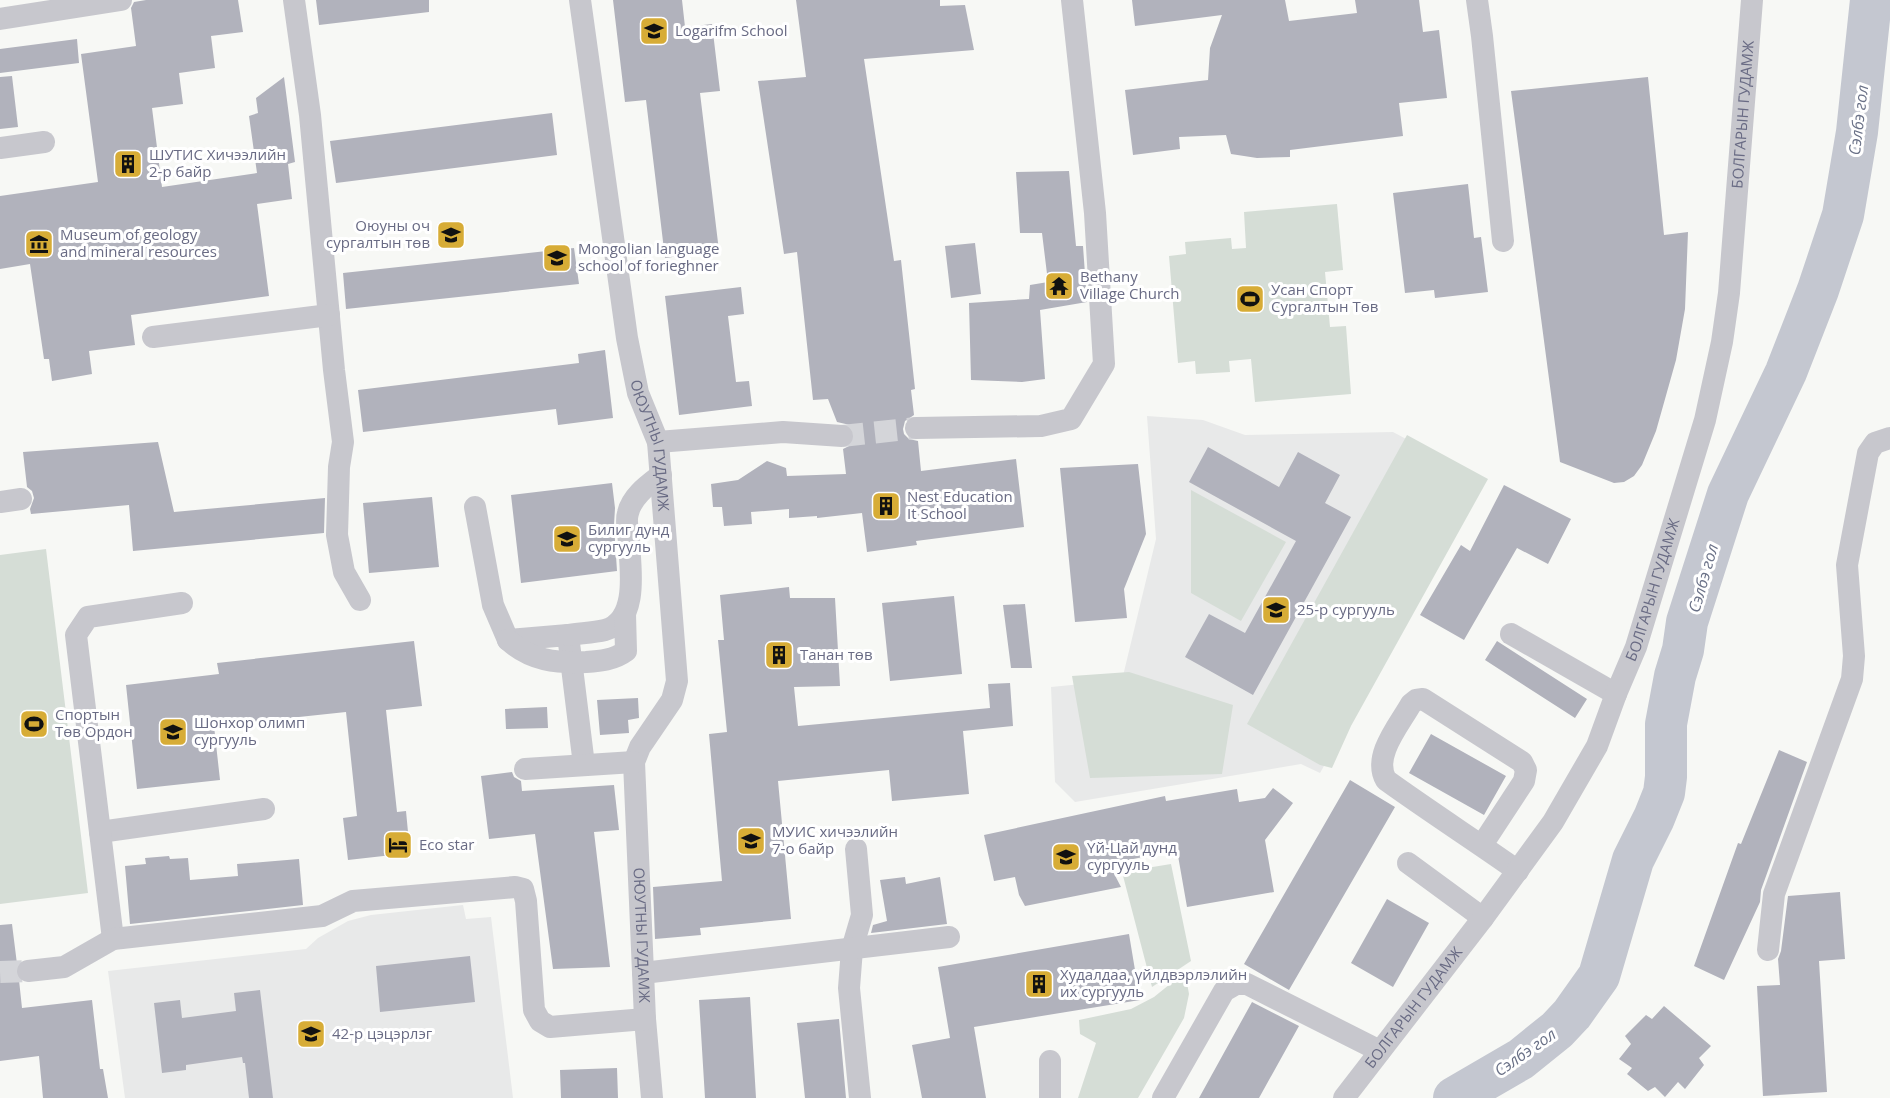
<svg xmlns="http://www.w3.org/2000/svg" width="1890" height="1098" viewBox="0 0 1890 1098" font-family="'Open Sans',sans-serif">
  <rect width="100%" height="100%" fill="#f7f8f5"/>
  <path fill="#e8e9e9" d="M1147,416l56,4 42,15 148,-3 92,49 -165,292 -19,-9 -226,38 -20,-20 -4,-95 71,-7 34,-141z
    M463,905l3,14 25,-2 22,181h-388l-17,-127 198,-22 12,-11 30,-17 23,-6z"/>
  <path fill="#d5ddd6" d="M1337,204l6,66 -18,2 5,55 16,-1 5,68 -96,8 -4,-43 -22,2 1,11 -34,2 -1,-13 -17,2 -9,-107 17,-2 -1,-12 46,-4 1,11 14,-1 -2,-36z
    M1407,435l81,44 -137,247 -19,42 -12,-3 -73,-41z
    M1191,490l95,52 -45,79 -50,-28z
    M46,549l42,344 -88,11v-349z
    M1129,672l104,33 -11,69 -132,4 -18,-102z
    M1171,864l20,97 -39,26 -30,-115z
    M1185,972l4,22 -5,24 -46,80h-60l18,-55 -16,-9 -1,-14 52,-11 23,-12z"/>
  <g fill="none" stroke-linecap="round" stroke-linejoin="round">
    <path stroke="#c4c7d0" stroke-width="42" d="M1454,1098l67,-39 36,-29 15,-16 27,-38 34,-116 21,-42 10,-25 2,-16v-53l9,-48 8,-26 4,-28 41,-128 58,-122 32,-82 25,-75 14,-83 14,-132"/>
  </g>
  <path fill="#b1b2bc" d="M146,0h92l5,32 -32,4 4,32 -36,5 4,31 -31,4 10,79 95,-14 -8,-57 9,-3 -2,-15 28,-21 11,85 -7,2 4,35 -35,5 12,92 -138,19 4,30 -46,6 3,23 -40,7 -3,-22h-5l-14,-95 -30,5v-73l98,-14 -17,-128 55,-8 -5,-38 3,-6z
    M316,0h113v12l-110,13z
    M613,0h69l3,27 27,-3 8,67 -20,2 19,158 -54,7 -19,-158 -21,2z
    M796,0h144v6l25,-1 9,45 -110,9 30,202 7,-1 14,129 -4,1 3,25 -9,6 -2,8 1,5 5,5 9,2 3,30 95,-12 8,68 -108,14 1,4 -50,7 -5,-39 -45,5v-2l-28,2v-9l-38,3 1,12 -28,2 -2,-19h-9l-2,-23 27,-4 29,-19 19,7 1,8 59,-2 -3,-25 10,-5 2,-7 -1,-6 -4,-6 -13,-3 -9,-23 -15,1 -16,-148 -13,2 -26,-173 48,-4z
    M1132,0h153l4,21 68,-8 -2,-13h64l4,32 16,-2 8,68 -48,5 4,33 -113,14v7l-33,1 -26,-4 -5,-19 -47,2 1,12 -47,6 -8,-65 83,-10 2,-32 12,-33 -87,11z
    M77,39l2,24 -79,10v-24z
    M12,76l6,51 -18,2v-52z
    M1648,77l16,158 24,-3 -3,77 -9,51 -20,71 -14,34 -8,11 -10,6 -10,1 -54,-21 -49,-371z
    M552,113l5,42 -221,28 -6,-42z
    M1069,171l7,75h7l4,56 -47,8 5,69 -23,3 -51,-2 -2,-77 60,-4 1,-14 18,-3 -6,-49h-22l-4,-61z
    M1468,184l6,54 7,-1 7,55 -53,6 -1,-8 -29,3 -12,-100z
    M975,243l6,51 -30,4 -6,-52z
    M574,248l5,36 -233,25 -3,-36z
    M741,287l3,27 -16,2 8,66 13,-1 3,25 -73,9 -14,-119z
    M605,350l8,68 -55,7 -2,-16 -193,23 -5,-42 221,-27 -1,-9z
    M158,442l16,70 151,-14 -1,35 -191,18 -4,-46 -98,9 -1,-5 4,-11 -2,-7 -5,-4 -4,-35z
    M1208,447l71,40 19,-35 42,23 -15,28 26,14 -98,178 -68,-38 24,-43 36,19 51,-92 -107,-59z
    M1138,464l8,70 -22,55 3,29 -52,4 -15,-154z
    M612,483l3,25 -1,17 3,46 -96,12 -10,-88z
    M1504,485l67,34 -23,45 -31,-16 -53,92 -44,-25 41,-70 9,6z
    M432,497l7,70 -70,6 -6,-70z
    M789,587l1,11h45l5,88 -46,1 4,39 192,-18 -2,-24 22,-1 3,43 -50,5 6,63 -77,7 -3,-31 -111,11 13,138 -91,9 1,7 -46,4 -2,-52 69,-6 -13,-147 18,-2 -9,-92h6l-4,-45z
    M954,596l8,78 -72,7 -8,-78z
    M1025,604l7,64h-21l-8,-63z
    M414,641l8,65 -36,4 11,102 9,-1 4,42 -62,7 -5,-42 14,-2 -11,-104 -132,14 6,54 -83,9 -11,-104 93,-11 -2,-11z
    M1497,641l90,58 -12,19 -90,-58z
    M638,698l1,20 -11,2 1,13 -29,2 -3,-35z
    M547,707l1,21 -42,1 -1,-20z
    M1431,734l75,42 -22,39 -75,-42z
    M1779,750l28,12 -46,128 -1,12 -36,78 -30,-14 44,-123 3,1z
    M512,772l2,5 7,4 1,10 92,-6 5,45 -25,2 16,135 -57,2 -18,-135 -46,5 -8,-63z
    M1350,780l45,27 -106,183 -45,-26z
    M1273,788l20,15 -28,37 9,52 -87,15 -10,-57 -68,14 12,23 -96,19 -6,-11 -4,-18 -21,4 -10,-46 181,-39 1,5 71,-12 2,13 26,-4z
    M169,856l1,3 18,-1 2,22 48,-4 -1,-12 62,-5 4,46 -173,19 -5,-58 21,-2 -1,-6z
    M905,877l1,7 34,-7 7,47 -76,9 2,-8 14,-4 -7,-41z
    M1840,892l5,67 -26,2 8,131 -64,4 -6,-110 23,-1 -2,-26 3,-8 7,-55z
    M1387,899l42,24 -36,64 -42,-24z
    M12,924l5,40 -2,8 4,8 3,28 70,-8 8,69h3l5,29h-65l-4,-42 -39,5v-136z
    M1129,934l11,66 -166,27 12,71h-64l-10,-53 38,-7 -12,-71z
    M470,956l5,46 -95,10 -4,-46z
    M260,990l13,108h-24l-4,-35h-2l-1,-6 -56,8v5l-24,3 -8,-70 26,-3 2,18 54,-7 -2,-18z
    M750,997l6,101h-51l-6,-98z
    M1252,1002l47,24 -40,72h-60z
    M1664,1006l47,40 -12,12 5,7 -19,24 -7,-7 -13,15 -10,-10 -7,4 -21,-17 5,-6 -13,-9 12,-15 -6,-8 21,-21 6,4z
    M839,1019l7,79h-41l-8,-75z
    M617,1068l1,30h-57l-1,-28z"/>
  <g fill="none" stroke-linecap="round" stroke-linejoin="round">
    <path stroke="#d4d5d9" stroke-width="22" stroke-dasharray="22 11" stroke-linecap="butt" d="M842,436l74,-8
      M0,972l28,-1"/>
    <g stroke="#c7c7cd" stroke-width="22">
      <path d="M294,0l16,115 24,255 9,72 -4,25 -2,68 7,37 16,28"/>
      <path id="s1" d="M580,0l47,338 11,55 20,49 19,239 -5,19 -32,47 -6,15 11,257 7,79"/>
      <path d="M1477,0l5,36 21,205"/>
      <path d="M0,19l121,-19"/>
      <path d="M0,148l44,-6"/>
      <path d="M153,337l176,-22"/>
      <path d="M916,428l125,-2 30,-7 33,-55 -9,-151 -23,-213"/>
      <path d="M658,442l125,-10 59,4"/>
      <path d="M0,502l21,-3"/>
      <path d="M475,507l18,98 15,35 60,-5 16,130"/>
      <path d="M1511,634l105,60"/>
      <path d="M568,635c12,-2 25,-2 37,-5 33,-9 26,-59 24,-85 0,-10 -4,-23 -1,-32 4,-17 20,-28 33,-38"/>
      <path d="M508,640c23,21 48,23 78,22 14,-1 28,-2 40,-11l-1,-37"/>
      <path d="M525,769l109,-7"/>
      <path d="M100,832l164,-23"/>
      <path d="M1482,845l42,-64 2,-11 -4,-8 -99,-63 -7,1 -5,4c-11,20 -39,52 -25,76 43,31 88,60 132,91"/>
      <path d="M856,849l6,66 -10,34 -3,39 11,110"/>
      <path d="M1408,863l75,55"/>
      <path d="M113,939l-37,-304 12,-18 94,-14"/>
      <path d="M1768,950l6,-56 78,-215 2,-23 -7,-91 21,-112 7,-10 15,-5"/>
      <path d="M28,971l36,-4 49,-28 209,-23 31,-15 162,-14 8,2 3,12 8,109 6,11 10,6 95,-8"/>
      <path d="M643,973l306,-36"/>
      <path d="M1050,1061v37"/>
      <path d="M1163,1098l61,-107 12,-7h11l133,67"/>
      <path id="s2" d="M1344,1098l139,-180 70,-96 44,-76 19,-52 20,-47 69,-227 17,-78 7,-49 23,-293"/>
    </g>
  </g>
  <defs>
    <g id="school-square" transform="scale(1.5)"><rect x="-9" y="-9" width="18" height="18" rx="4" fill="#d7ac36" stroke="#fff"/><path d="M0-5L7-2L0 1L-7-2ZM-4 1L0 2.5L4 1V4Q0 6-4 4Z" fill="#111"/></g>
    <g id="building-square" transform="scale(1.5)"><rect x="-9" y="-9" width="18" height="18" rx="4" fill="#d7ac36" stroke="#fff"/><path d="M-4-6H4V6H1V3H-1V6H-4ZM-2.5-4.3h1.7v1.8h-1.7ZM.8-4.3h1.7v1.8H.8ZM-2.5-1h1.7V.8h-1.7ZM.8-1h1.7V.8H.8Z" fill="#111"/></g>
    <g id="museum-square" transform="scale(1.5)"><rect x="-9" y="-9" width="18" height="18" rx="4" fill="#d7ac36" stroke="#fff"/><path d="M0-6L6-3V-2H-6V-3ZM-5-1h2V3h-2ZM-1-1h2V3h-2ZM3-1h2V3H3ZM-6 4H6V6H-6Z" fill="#111"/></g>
    <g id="temple-square" transform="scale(1.5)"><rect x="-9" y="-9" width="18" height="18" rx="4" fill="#d7ac36" stroke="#fff"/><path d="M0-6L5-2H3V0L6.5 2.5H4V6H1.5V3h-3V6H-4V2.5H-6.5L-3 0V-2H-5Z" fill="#111"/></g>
    <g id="stadium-square" transform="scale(1.5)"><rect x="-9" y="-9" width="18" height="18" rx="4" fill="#d7ac36" stroke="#fff"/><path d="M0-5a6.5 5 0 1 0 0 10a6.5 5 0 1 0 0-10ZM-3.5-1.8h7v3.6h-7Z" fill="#111"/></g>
    <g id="university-square" transform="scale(1.5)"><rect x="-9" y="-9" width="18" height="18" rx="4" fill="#d7ac36" stroke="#fff"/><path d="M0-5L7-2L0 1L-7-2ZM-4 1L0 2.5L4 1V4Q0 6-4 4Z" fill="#111"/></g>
    <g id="hotel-square" transform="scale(1.5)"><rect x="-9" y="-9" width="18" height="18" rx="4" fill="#d7ac36" stroke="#fff"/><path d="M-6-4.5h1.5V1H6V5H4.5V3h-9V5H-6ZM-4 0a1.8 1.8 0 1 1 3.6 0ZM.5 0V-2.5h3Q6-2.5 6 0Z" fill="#111"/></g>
  </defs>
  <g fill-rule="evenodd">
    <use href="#school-square" x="654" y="31"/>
    <use href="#building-square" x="128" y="164"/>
    <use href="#school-square" x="451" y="235"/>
    <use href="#museum-square" x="39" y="244"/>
    <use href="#school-square" x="557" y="258"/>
    <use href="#temple-square" x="1059" y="286"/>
    <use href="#stadium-square" x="1250" y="299"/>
    <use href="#building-square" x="886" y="506"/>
    <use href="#university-square" x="567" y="539"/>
    <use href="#school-square" x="1276" y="610"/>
    <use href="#building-square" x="779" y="655"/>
    <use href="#stadium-square" x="34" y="724"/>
    <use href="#school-square" x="173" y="732"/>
    <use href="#university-square" x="751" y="841"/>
    <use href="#hotel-square" x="398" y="845"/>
    <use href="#school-square" x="1066" y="857"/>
    <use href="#building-square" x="1039" y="984"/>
    <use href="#school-square" x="311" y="1034"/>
  </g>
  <g text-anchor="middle" stroke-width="6" stroke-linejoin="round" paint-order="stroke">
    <g font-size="15" fill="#696b84" stroke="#fff" text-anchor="start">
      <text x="675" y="36">Logarifm School</text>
      <text x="149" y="160">ШУТИС Хичээлийн<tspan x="149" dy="17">2-р байр</tspan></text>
      <text x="430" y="231" text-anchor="end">Оюуны оч<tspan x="430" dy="17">сургалтын төв</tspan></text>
      <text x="60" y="240">Museum of geology<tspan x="60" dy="17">and mineral resources</tspan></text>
      <text x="578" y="254">Mongolian language<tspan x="578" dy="17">school of forieghner</tspan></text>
      <text x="1080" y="282">Bethany<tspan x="1080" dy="17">Village Church</tspan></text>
      <text x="1271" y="295">Усан Спорт<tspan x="1271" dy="17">Сургалтын Төв</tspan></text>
      <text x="907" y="502">Nest Education<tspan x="907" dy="17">It School</tspan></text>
      <text x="588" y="535">Билиг дунд<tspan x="588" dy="17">сургууль</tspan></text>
      <text x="1297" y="615">25-р сургууль</text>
      <text x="800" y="660">Танан төв</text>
      <text x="55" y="720">Спортын<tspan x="55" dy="17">Төв Ордон</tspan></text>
      <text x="194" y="728">Шонхор олимп<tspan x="194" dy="17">сургууль</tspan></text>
      <text x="772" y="837">МУИС хичээлийн<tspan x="772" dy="17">7-о байр</tspan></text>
      <text x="419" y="850">Eco star</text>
      <text x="1087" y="853">Үй-Цай дунд<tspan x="1087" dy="17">сургууль</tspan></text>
      <text x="1060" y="980">Худалдаа, үйлдвэрлэлийн<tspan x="1060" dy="17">их сургууль</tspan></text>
      <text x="332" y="1039">42-р цэцэрлэг</text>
    </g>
    <g font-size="15" fill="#696b84" stroke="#fff">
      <text dy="5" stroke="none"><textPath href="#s2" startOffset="1086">БОЛГАРЫН ГУДАМЖ</textPath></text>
      <text dy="5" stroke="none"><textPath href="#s1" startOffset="452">ОЮУТНЫ ГУДАМЖ</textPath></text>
      <text dy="5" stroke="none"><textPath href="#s2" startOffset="600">БОЛГАРЫН ГУДАМЖ</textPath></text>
      <text dy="5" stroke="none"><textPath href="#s1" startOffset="956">ОЮУТНЫ ГУДАМЖ</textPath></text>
      <text dy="5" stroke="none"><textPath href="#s2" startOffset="114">БОЛГАРЫН ГУДАМЖ</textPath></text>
    </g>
    <g font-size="16" font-style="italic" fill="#6a7187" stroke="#fff">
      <text transform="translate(1858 120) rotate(-83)" y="6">Сэлбэ гол</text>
      <text transform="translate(1703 578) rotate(-74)" y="6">Сэлбэ гол</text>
      <text transform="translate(1525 1052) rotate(-35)" y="6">Сэлбэ гол</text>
    </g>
  </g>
</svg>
